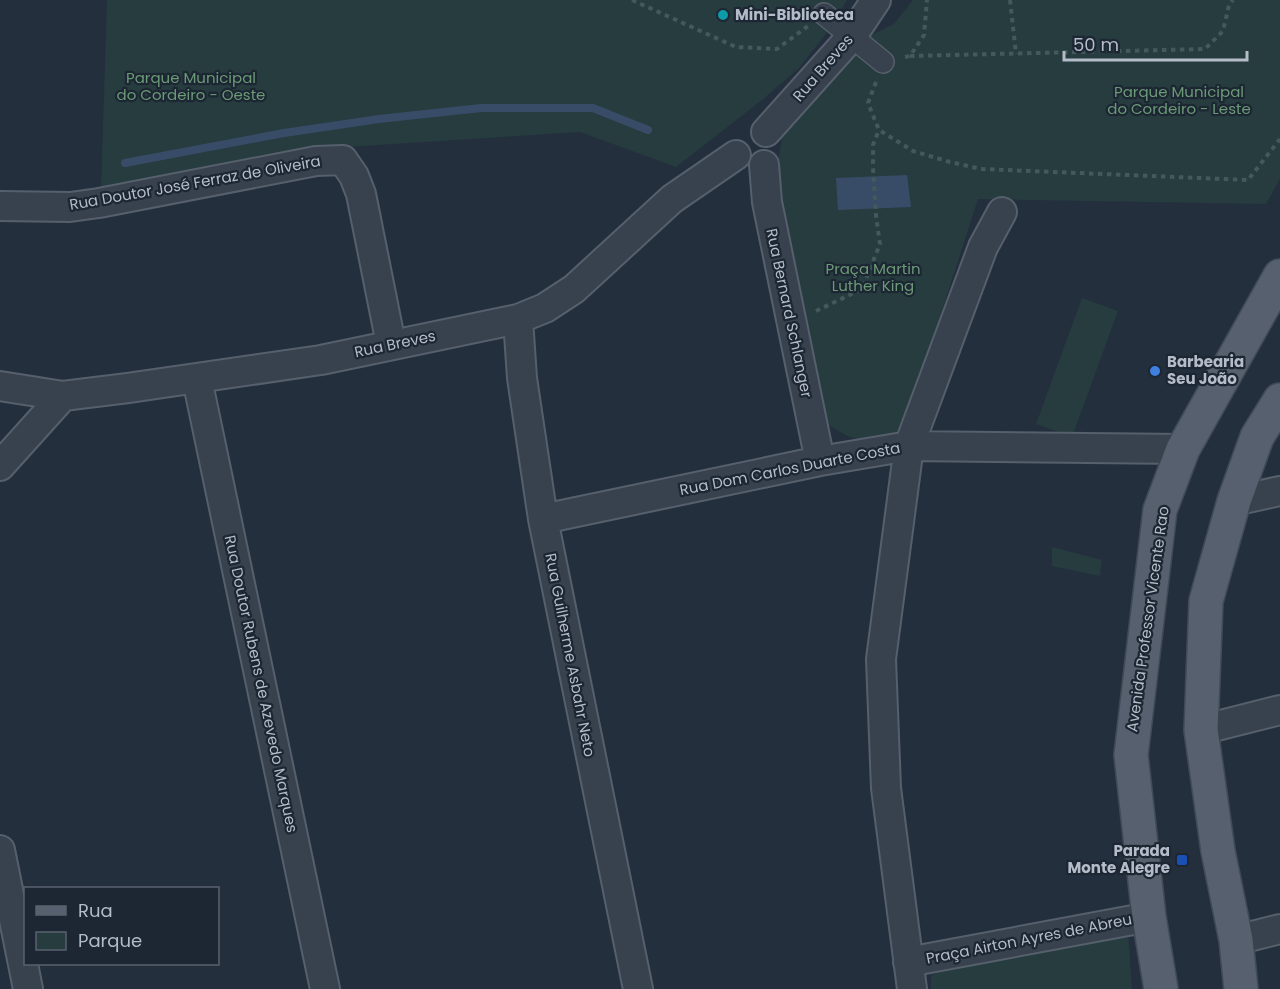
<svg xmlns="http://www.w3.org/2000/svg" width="1280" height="989" viewBox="0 0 1280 989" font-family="Poppins,sans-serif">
  <rect width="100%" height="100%" fill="#242f3e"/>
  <path fill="#263c3f" d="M107,0h740l-18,30 -31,39 -36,31 -86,67 -96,-35 -234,15 -245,43z
    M913,0h367v179l-14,25 -288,-5 -77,239c-40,5 -46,5 -79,-18l-46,-248 7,-39 87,-97 24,-12z
    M1082,298l36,13 -46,126 -36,-13z
    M1052,547l50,13 -2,16 -48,-10z
    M1128,933l4,56h-201v-14l57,-16z"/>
  <path fill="#394c67" d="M907,175l4,32 -73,3 -2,-32z"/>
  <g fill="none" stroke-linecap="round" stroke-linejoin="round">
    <path stroke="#394c67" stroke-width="8" d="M125,163l159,-30 95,-14 102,-11h112l55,22"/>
    <g stroke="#565f6c" stroke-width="24">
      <path id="pedestrian" d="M824,14l59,48"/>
    </g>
    <g stroke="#565f6c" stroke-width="32">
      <path id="minor" d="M766,132l86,-96 24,-36
        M764,165l3,37 53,259
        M0,206l70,1 29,-4 217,-42 27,-1 11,16 7,18 30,150
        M518,319l4,59 21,141 95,470
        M197,379l128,610
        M0,386l63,10 65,-8 193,-28 197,-41 27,-11 29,-19 98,-90 64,-44
        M0,466l63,-70
        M1234,501l46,-10
        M543,519l277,-58 89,-15 274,3
        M1201,730l79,-20
        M0,850l28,139
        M1236,940l44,-11
        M908,962l241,-45
        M912,989l-26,-201 -5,-129 28,-213 74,-199 19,-35"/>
    </g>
    <g stroke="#414a57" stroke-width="36">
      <path id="primary" d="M1161,989l-12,-72 -18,-162 29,-245 23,-61 97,-173
        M1241,989l-5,-49 -18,-89 -17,-121 5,-129 28,-100 23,-64 23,-37"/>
    </g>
    <path stroke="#44595c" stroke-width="4" stroke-dasharray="4.5 4.5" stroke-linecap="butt" d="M632,0l104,47 41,2 31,-23
      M1010,0l6,54
      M910,56l295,-7 18,-18 6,-26 4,-5
      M905,57l5,-1 14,-21 3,-35
      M876,82l-8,21 11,27 34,21 37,11 31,7 267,11 32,-41
      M816,311l46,-22 18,-45 -4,-28 -3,-48v-23l6,-15"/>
    <use href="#pedestrian" stroke="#38414e" stroke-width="21"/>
    <use href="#minor" stroke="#38414e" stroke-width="28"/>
    <use href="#primary" stroke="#56606e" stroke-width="33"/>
  </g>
  <circle fill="#0f9aa8" stroke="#1d2633" stroke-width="2" cx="723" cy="15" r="6"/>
  <circle fill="#3f7fe0" stroke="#1d2633" stroke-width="2" cx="1155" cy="371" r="6"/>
  <rect fill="#1a4fb4" stroke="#1d2633" stroke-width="2" x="1176" y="854" width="12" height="12" rx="3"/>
  <g text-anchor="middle" stroke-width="4.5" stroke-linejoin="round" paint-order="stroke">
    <g font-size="15" font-weight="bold" fill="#b4bcc9" stroke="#1d2633" text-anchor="start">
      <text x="735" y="20">Mini-Biblioteca</text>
      <text x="1167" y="367">Barbearia<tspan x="1167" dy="17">Seu João</tspan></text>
      <text x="1170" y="856" text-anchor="end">Parada<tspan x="1170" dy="17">Monte Alegre</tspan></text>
    </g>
    <g font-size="15" fill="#b4bcc9" stroke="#1d2633">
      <text transform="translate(823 68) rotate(-49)" y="5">Rua Breves</text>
      <text transform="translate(195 183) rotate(-10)" y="5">Rua Doutor José Ferraz de Oliveira</text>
      <text transform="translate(789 313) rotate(78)" y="5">Rua Bernard Schlanger</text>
      <text transform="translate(395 344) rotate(-12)" y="5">Rua Breves</text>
      <text transform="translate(790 469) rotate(-11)" y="5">Rua Dom Carlos Duarte Costa</text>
      <text transform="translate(1148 619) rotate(-82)" y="5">Avenida Professor Vicente Rao</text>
      <text transform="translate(570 655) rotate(79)" y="5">Rua Guilherme Asbahr Neto</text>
      <text transform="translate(261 684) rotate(78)" y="5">Rua Doutor Rubens de Azevedo Marques</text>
      <text transform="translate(1029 939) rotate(-11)" y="5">Praça Airton Ayres de Abreu</text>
    </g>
    <g font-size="15" fill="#6b9a76" stroke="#1d2633">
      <text x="191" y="83">Parque Municipal<tspan x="191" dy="17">do Cordeiro - Oeste</tspan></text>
      <text x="1179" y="97">Parque Municipal<tspan x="1179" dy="17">do Cordeiro - Leste</tspan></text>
      <text x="873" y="274">Praça Martin<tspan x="873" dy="17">Luther King</tspan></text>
    </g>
  </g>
  <rect x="24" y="887" width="195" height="78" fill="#1d2633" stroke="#59626f" stroke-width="1.5"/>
  <rect x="36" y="906" width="30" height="9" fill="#56606e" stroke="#59626f" stroke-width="1.5"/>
  <text x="78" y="917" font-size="18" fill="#b4bcc9">Rua</text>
  <rect x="36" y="932" width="30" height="18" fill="#263c3f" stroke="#59626f" stroke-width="1.5"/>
  <text x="78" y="947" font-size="18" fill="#b4bcc9">Parque</text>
  <path d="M1064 51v9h183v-9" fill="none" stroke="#b4bcc9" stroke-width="3"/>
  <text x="1073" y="51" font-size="18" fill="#b4bcc9" stroke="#1d2633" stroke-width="4.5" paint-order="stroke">50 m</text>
</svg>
